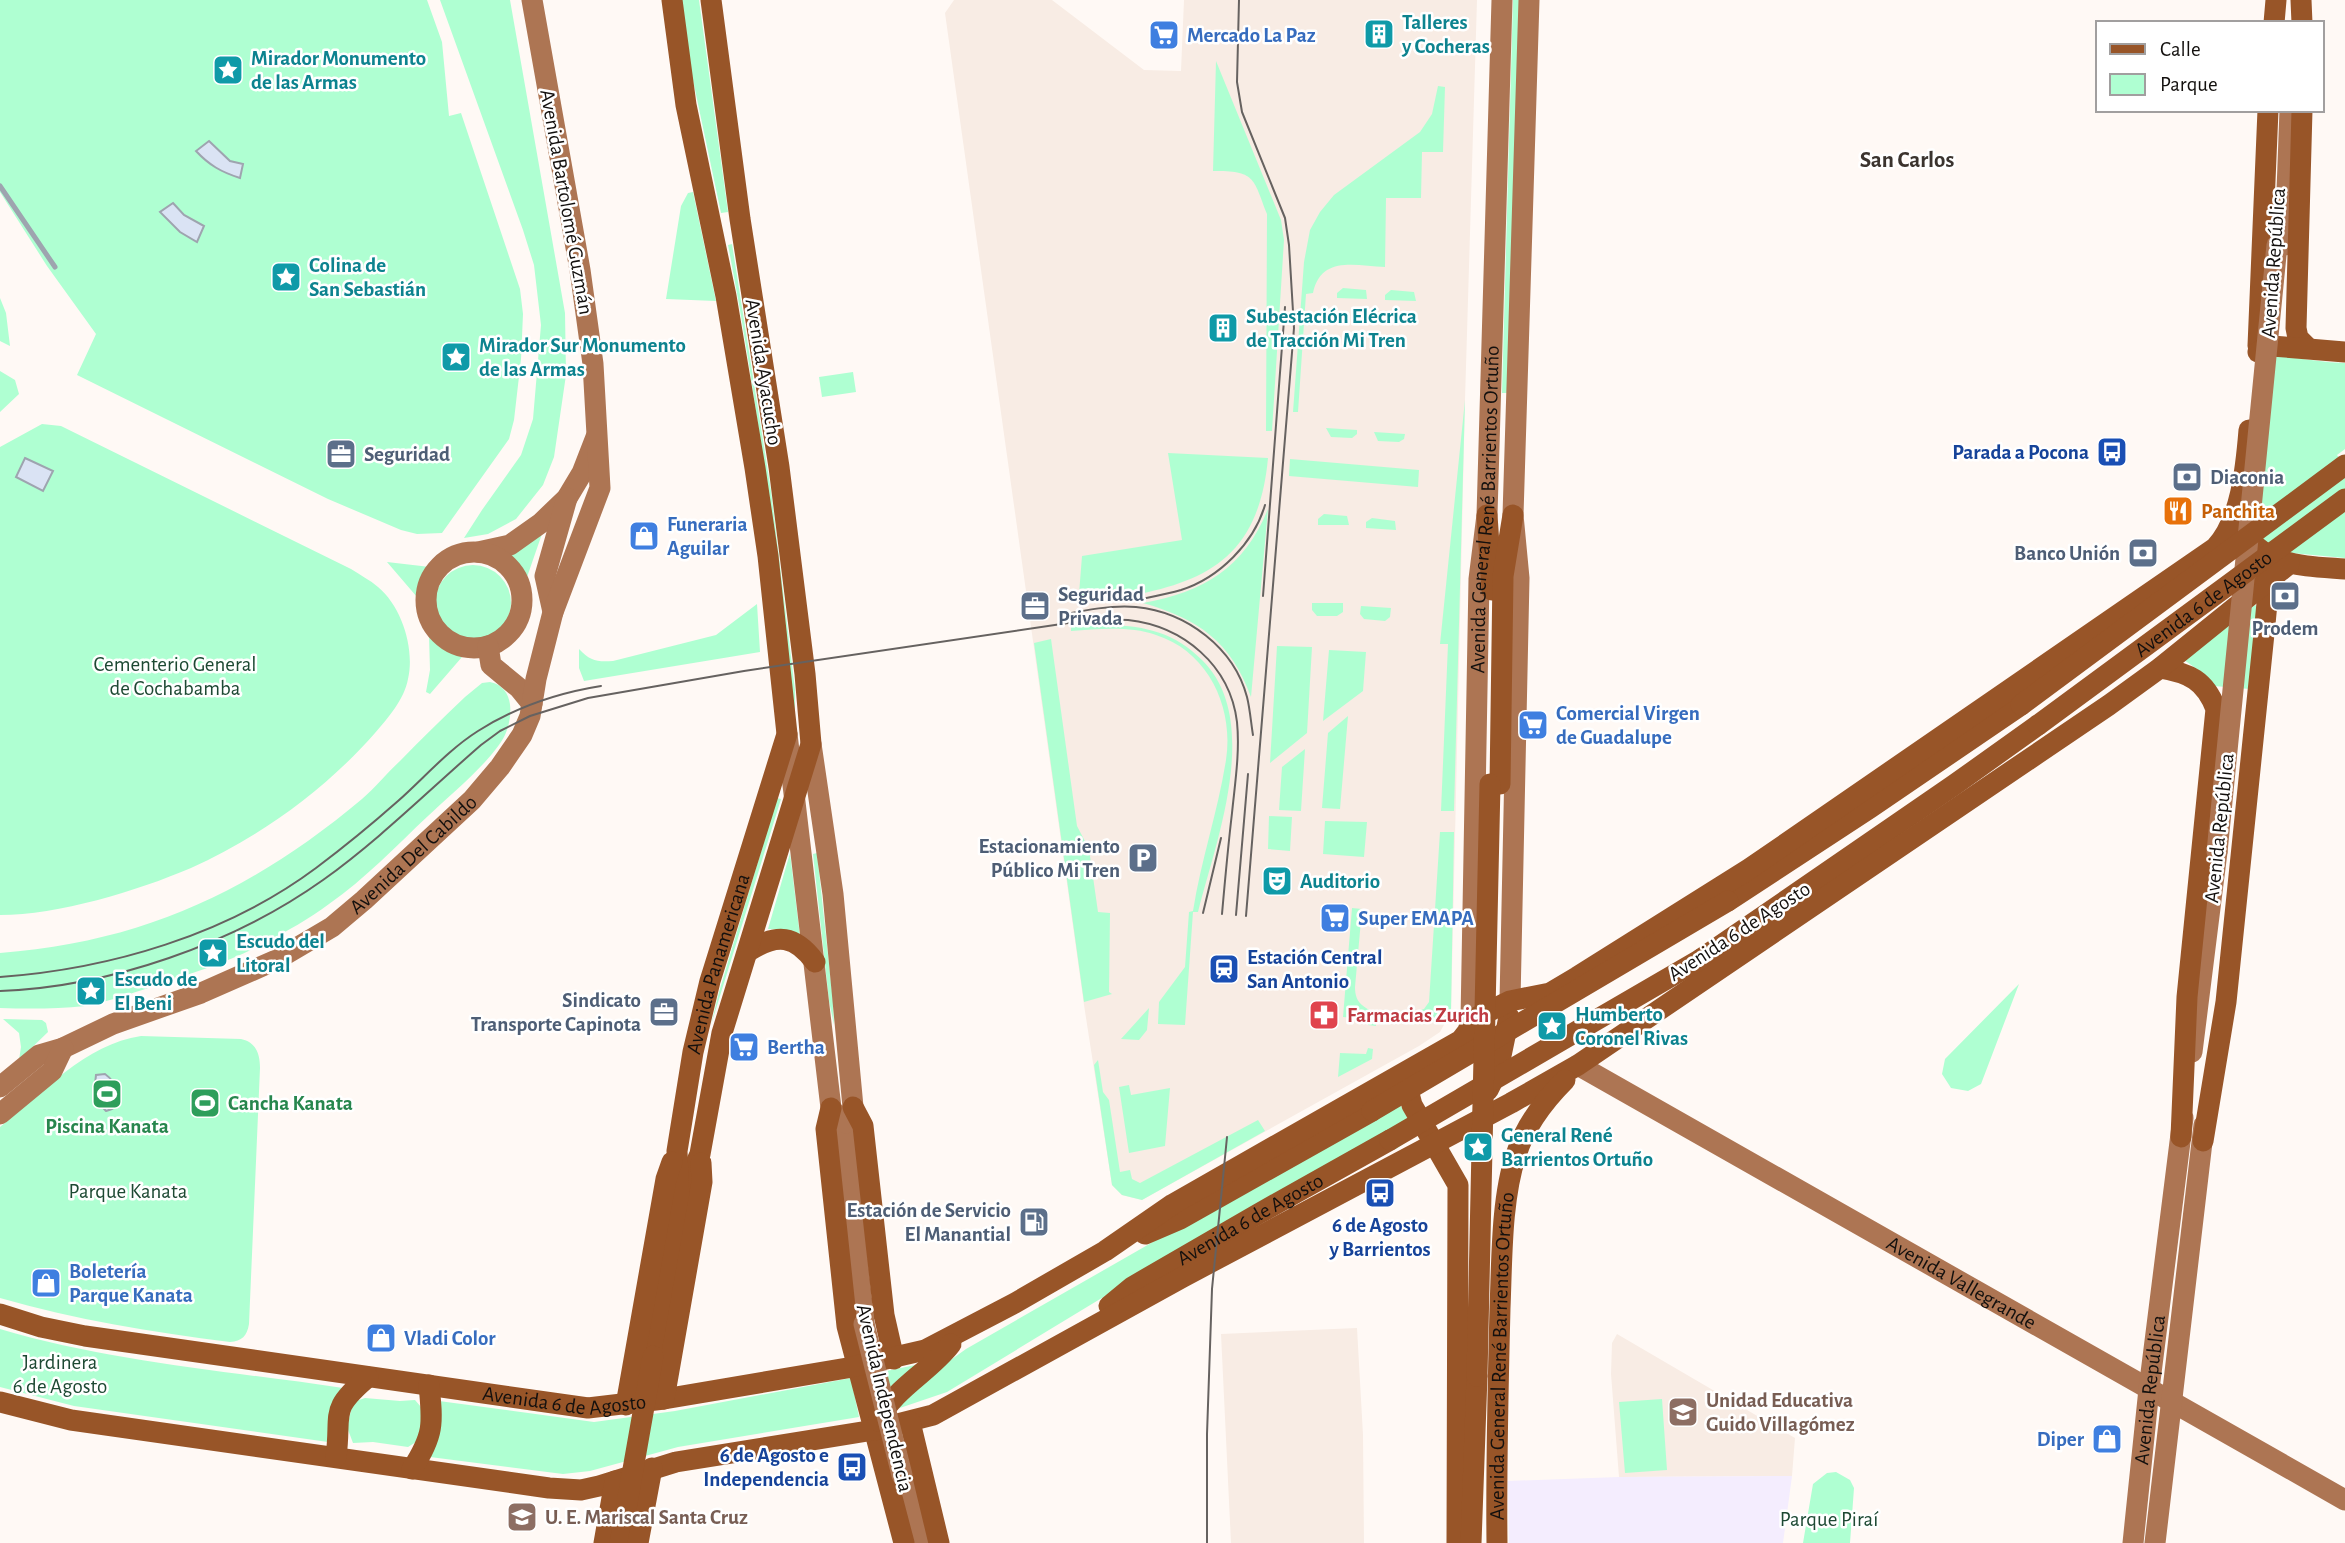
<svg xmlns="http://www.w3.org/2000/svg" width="2345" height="1543" viewBox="0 0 2345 1543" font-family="'Alegreya Sans',sans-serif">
  <rect width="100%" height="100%" fill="#fff9f5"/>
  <path fill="#f8ece4" d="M954,0h98l92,70 37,1 3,-71h293l-12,400 -14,612 -11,20 -21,14 -277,154 -20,-5 -10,-10 -28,-180 -139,-992z
    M1357,1328l6,107 1,108h-133l-10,-209z
    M1617,1334l178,104 -3,38 -173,1 -8,-103 1,-31z"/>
  <path fill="#f4edfe" d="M1792,1476l-9,67h-274l-1,-62 111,-4z"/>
  <path fill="#afffd2" d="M0,0h427l15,42 7,74 12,-3 59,176 3,25 -2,45 -7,61 -5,19 -67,94 -25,1 -16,-4 -73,-31 -251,-124 19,-41 -49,-68 -47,-74z
    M440,0h70l55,313 1,62 -12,82 -11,28 -27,34 -28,15 -24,4 18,-28 39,-55 12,-36 8,-94 -7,-60 -11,-35z
    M681,0h18l29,212 -7,1 -31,-147z
    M1513,0h7l-11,393h-7z
    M1216,61l65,159 3,20 -12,191h-6l1,-217c-14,-37 -12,-43 -54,-43z
    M1438,86l7,1 -2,65h-21l-1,46h-35l-1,69c-29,-1 -64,-12 -72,26l-7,1 -8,118h-5l11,-150 6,-32 10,-18 14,-17 86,-63 12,-18z
    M693,192l23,109 -50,-2 15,-93 7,-13z
    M732,244l39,247 24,199v34c-19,-161 -36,-321 -67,-479z
    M1343,288l23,2 1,9 -30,-1v-5z
    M1391,290l23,2 2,9 -31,-1v-5z
    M0,298l6,15 4,33 -10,-5z
    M2260,354c29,2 56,8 85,9v86l-8,6 8,11v92l-76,-7 -23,-31z
    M0,371l15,9 4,14 -19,18z
    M853,372l3,20 -34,5 -3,-20z
    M1465,400l-11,411h-13l7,-167h-8z
    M42,424l19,2 290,143c9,6 19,11 27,18 24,20 37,62 30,92 -4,21 -20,39 -33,54 -50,57 -115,104 -184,135 -54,23 -133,47 -191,47v-468z
    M1326,428l31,2v4l-5,4 -21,-1z
    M1374,432l31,2 -1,5 -5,3 -21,-1z
    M1168,453l100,5c-11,120 -86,130 -187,146l-2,-10 3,-38 100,-16z
    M1290,459l129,11 -1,17 -129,-11z
    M1268,509l-17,188c-20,-55 -52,-78 -108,-94 61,-11 101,-35 125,-94z
    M1324,514l23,2 2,9h-31v-6z
    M1372,518l23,3 1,9 -30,-2v-6z
    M544,528l-18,52 -2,4 -21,-29z
    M387,562l43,5 -13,30z
    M435 603a38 38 0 1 1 76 0a38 38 0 1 1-76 0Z
    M1312,603h31v9l-6,4h-20l-5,-6z
    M757,604l3,48 -176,29 -5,-13v-19c11,12 18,13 34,12l103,-26z
    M2255,605l4,3 -9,81 -36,-3 -7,-10 -23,-16z
    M1361,606l30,2 -1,9 -5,4 -21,-2 -4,-5z
    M1109,625c37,1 66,8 93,35 61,60 14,181 -4,252h-5l-8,113 -27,-1 1,-22 26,-35 4,-55 4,-1c8,-51 25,-100 33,-151 8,-52 -17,-108 -70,-125 -26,-9 -57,-6 -85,-4v-4z
    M429,635l33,22 -32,37 -4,-2 4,-22z
    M1051,639l26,187 12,23 9,63 12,1 -1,79 3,2 -28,8 -50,-359z
    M1277,646l35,1 -5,86 -37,30z
    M1329,650l37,2 -3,39 -40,30z
    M490,682c25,5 23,35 15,53 -13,26 -55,60 -77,81 -32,30 -63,63 -99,88 -20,15 -42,27 -64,39 -36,19 -75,31 -114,44 -21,7 -44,15 -66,19 -28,3 -57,3 -85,2v-55c144,-11 252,-62 362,-154 14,-12 25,-26 38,-38 21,-22 43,-43 65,-64l17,-14z
    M1348,716l-8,93 -18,-1 6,-75z
    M1305,749l-4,62 -22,-1 3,-43z
    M777,798l4,1 -70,226 8,-33z
    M1269,816l23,1 -2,34 -22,-2z
    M1325,821l42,1 -3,35 -41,-3z
    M1440,832h14l-3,180 -4,10 -38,-1v-7l15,-5 5,-7z
    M790,853l10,83 -16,-6 -16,-1z
    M817,853l16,148 1,24 -5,-24 -16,-147z
    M1352,908l10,1 -7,78c0,16 8,20 21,26v13l-8,-1v-6l-25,-2z
    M2019,984l-38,100 -13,7 -17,-3 -9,-14 3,-15z
    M1149,1008l-2,22 -8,10 -18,-1z
    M3,1019l39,1 4,3 2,9 -29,28 2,-13 -2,-14z
    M141,1036l100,3c15,3 19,15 19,29l-11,256c-2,12 -7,17 -19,18 -78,-10 -154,-22 -230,-44v-171c42,-34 86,-83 141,-91z
    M1368,1048l5,1 -1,10 -34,18 2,-24 26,1z
    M1098,1060l5,32 6,8 11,72 10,-2 2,9 8,4 118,-63 7,11 -123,69 -20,-5 -10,-10 -18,-120z
    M1129,1085l2,10 39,-7 -5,58 -36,7 -10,-66z
    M1391,1088l16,29 2,23 -13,9 -11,-16 -181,103 -257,156 -59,20 18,-20 60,-43 234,-134z
    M0,1329c111,33 229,42 343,59l-15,54 -254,-36 -74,-19z
    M925,1363l-49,50 -9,-38z
    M851,1378l8,39 -181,30 -88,24 -27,3 -133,-17 9,-56 155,21 81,-11z
    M365,1398l35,3 15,-1 6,7 3,14 -8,21 -8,5 -35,-5 -20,1 -6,-16 6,-25z
    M1662,1399l5,71 -42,3 -6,-71z
    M1836,1472l14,8 4,8 -4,55h-47l10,-59 14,-11z"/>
  <path fill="#dae3f4" stroke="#9ea4af" stroke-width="2" d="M209,141l21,20 13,3 -3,14c-19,-6 -31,-13 -44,-27z
    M173,203l11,12 20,11 -7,16 -17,-10 -20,-20z
    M25,458l28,13 -10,20 -27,-14z
    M105,1074c13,9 23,32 1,37 -11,-11 -12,-21 -10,-36z"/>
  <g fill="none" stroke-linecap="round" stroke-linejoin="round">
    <path stroke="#9ea4af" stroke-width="5" d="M0,186l55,81"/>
    <g stroke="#ad7553" stroke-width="21">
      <path d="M2285,245l5,-135"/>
      <path d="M478,552l32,-7 31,-22 26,-25 15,-25 14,-36"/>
      <circle cx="474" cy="600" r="48"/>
      <path d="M553,612l-8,-36 22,-78"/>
      <path d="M488,646l3,19 28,23 13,16"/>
      <path d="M787,734l44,374 13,19 20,197"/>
      <path d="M811,744l22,150 20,213 -7,16"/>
      <path d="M1510,1001l9,-423 -6,-63 16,-515"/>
      <path id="s1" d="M1471,1020l8,-441 8,-64 15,-515"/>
      <path d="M2192,1052l25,-200"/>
      <path id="s2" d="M1578,1065l767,435"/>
      <path id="s3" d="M0,1087l39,-32 24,-7 50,-24 88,-31 75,-33 56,-33 32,-27 108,-100 28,-33 22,-32 8,-19 6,-37 17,-67 47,-124 -7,-124 -13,-94 -48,-270"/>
      <path d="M0,1114l52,-43 11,-23"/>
      <path d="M902,1475l17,68"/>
      <path id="s4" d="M2133,1543l16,-154 34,-271"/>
      <path d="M2155,1543l49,-418"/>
    </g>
    <g stroke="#985528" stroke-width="21">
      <path d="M2301,0l1,23"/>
      <path d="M2274,23l2,-23"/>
      <path d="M2302,110l-6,218 2,10 10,10"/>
      <path d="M2258,346l10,-236"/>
      <path d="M2258,352l14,-6 73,6"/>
      <path d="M1487,515l5,75"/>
      <path d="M2241,525c18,42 65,41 104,44"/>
      <path d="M2160,668c29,5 45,12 56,41l-29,288 -6,140"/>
      <path d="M1500,784l3,-208 10,-61"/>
      <path d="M1728,901l142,-93 151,-103"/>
      <path d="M749,951c28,-18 46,-16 66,11"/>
      <path d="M1701,959l253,-174 84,-60"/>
      <path d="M1404,1075l8,30 46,80 -1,358"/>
      <path d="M1488,1090l10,-20 11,-53"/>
      <path d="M853,1107l10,19 21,189 10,44"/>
      <path d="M831,1108l-5,21 21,197 57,217"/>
      <path d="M2203,1141l23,-139 39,-378 4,-42 -3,-6"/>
      <path d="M681,1196l19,-42 22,-121 89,-289 -6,-70 -26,-207 -39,-248 -29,-219"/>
      <path d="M1145,1234l35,-15 192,-108"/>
      <path id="s5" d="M1109,1306l23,-19 126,-73 132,-74"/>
      <path id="s6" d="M0,1314l41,13 44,9 503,72 76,-9 183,-31 78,-18 90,-47 90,-52 68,-47 288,-164 7,-9 3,-11 39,-19 40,-8 27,-16 172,-108 466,-321c26,-27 31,-81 34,-118"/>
      <path id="s7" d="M653,1356l26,-156 -2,-49 16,-99 17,-71 77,-247 -19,-178 -13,-88 -29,-172 -40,-191 -14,-105"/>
      <path d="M664,1399l38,-217 -1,-19"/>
      <path d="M0,1402l71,18 478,68 32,2 18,-4 77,-24 198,-32 59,-15 250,-138 328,-174 67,-38 531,-360 51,-37 129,-104"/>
      <path d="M626,1405l40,-226 6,-17"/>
      <path d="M878,1421c16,-33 52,-49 73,-77"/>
      <path d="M910,1422l29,121"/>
      <path d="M336,1457c6,-45 -8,-46 32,-80"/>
      <path d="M412,1469c22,-34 21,-45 17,-84"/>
      <path d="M604,1543l11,-62"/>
      <path d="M620,1543l6,-34"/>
      <path d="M638,1543l14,-75"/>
      <path d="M1471,1543l6,-167"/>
      <path id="s8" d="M1497,1543c-1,-78 1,-156 3,-235 2,-46 1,-109 16,-153 9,-29 28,-54 49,-75"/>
    </g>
    <path stroke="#666260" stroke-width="2" d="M1239,0l-2,82 5,30 43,106 4,27 5,83 -48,588
      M1263,596l22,-289
      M1128,602c17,-4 35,-7 53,-12 38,-12 73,-47 84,-85
      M1061,615c25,-5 50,-10 75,-8 51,5 98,41 111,90 3,12 4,26 6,38
      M1203,913l18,-75
      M1236,915l12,-141
      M0,977c110,-8 226,-42 316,-109 28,-21 56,-44 82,-67 26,-23 50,-51 80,-70 38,-24 79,-38 123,-45
      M0,991c110,-4 233,-47 323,-111 56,-40 106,-90 158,-135l19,-14 30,-15 58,-18 156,-27 331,-49c17,-1 36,-3 53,-2 55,6 102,45 109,102 3,30 -2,61 -5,91 -4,34 -7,67 -10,101
      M1207,1543v-109l5,-145 15,-152"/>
    <path stroke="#ad7553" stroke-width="21" d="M2217,852l60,-607
      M864,1324l38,151"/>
    <g stroke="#985528" stroke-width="21">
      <path d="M2021,705l324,-240"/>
      <path id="s9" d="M2038,725l307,-226"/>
      <path d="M1372,1111l356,-210"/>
      <path d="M1390,1140l311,-181"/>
      <path d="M1477,1376l13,-592"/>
      <path d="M626,1509l27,-153"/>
    </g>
  </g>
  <defs>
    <g id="building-square" transform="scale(1.575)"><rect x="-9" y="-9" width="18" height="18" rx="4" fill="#0f9aa8" stroke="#fff"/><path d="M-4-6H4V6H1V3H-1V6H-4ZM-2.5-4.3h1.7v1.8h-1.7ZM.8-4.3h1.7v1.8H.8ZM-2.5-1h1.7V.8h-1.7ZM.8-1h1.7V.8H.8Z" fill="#fff"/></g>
    <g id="supermarket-square" transform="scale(1.575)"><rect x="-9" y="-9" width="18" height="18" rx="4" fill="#3f7fe0" stroke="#fff"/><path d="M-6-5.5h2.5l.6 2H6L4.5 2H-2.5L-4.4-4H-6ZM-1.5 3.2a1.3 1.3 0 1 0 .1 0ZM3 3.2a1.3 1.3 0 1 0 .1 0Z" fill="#fff"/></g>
    <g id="sight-square" transform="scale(1.575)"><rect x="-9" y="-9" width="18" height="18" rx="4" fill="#0f9aa8" stroke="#fff"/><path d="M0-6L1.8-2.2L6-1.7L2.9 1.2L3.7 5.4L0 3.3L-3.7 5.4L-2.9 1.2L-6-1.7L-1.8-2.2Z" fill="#fff"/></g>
    <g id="bus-square" transform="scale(1.575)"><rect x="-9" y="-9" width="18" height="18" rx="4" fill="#1a4fb4" stroke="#fff"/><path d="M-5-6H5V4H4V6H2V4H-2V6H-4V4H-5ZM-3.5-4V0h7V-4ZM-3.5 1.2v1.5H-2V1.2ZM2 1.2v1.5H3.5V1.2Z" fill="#fff"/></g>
    <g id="office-square" transform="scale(1.575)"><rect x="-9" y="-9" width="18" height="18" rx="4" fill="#5c6f8a" stroke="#fff"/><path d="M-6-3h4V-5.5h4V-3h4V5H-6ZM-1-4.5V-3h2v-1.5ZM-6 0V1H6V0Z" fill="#fff"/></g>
    <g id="bank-square" transform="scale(1.575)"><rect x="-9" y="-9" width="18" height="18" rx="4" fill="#5c6f8a" stroke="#fff"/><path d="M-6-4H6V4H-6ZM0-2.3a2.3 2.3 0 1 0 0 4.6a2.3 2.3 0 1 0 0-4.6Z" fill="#fff"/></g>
    <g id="restaurant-square" transform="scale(1.575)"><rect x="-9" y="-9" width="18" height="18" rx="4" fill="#e8710a" stroke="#fff"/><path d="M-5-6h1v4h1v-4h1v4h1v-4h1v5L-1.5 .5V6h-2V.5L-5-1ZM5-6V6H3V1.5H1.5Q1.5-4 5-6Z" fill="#fff"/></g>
    <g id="shop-square" transform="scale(1.575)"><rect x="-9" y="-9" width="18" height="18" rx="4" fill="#3f7fe0" stroke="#fff"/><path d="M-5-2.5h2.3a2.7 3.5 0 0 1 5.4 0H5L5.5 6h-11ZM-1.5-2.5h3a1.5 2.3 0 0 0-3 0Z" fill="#fff"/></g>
    <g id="parking-square" transform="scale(1.575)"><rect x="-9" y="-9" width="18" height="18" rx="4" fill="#5c6f8a" stroke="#fff"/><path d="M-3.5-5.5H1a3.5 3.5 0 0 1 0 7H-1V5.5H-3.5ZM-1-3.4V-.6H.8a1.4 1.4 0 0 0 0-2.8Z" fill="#fff"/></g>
    <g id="theatre-square" transform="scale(1.575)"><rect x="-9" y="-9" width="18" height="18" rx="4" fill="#0f9aa8" stroke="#fff"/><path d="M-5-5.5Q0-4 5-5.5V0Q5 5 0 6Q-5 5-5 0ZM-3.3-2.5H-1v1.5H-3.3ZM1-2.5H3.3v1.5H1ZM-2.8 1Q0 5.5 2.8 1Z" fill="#fff"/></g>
    <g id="station-square" transform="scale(1.575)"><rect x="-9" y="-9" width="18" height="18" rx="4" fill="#1a4fb4" stroke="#fff"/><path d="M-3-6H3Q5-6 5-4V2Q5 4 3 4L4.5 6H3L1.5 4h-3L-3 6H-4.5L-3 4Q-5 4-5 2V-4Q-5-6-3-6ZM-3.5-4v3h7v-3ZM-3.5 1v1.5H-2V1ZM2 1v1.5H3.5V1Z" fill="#fff"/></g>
    <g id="pharmacy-square" transform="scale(1.575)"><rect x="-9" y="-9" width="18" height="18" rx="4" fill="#e0444e" stroke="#fff"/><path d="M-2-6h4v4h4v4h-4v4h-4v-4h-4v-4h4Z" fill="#fff"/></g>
    <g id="stadium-square" transform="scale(1.575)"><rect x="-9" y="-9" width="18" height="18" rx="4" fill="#2e9e5b" stroke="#fff"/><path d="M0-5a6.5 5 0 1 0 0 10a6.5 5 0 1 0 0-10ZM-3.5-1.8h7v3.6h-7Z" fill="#fff"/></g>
    <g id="fuel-square" transform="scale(1.575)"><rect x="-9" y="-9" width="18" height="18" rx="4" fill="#5c6f8a" stroke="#fff"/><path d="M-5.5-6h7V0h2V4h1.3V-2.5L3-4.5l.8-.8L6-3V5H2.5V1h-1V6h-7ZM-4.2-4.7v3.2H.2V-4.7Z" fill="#fff"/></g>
    <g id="school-square" transform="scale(1.575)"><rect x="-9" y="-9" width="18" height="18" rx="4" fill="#8d6e63" stroke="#fff"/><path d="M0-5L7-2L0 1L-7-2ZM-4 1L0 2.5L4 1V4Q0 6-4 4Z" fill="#fff"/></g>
    <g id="university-square" transform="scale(1.575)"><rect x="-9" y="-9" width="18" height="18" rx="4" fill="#8d6e63" stroke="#fff"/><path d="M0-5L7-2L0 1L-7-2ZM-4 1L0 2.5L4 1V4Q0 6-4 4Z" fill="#fff"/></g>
  </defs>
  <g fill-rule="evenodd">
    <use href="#building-square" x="1379" y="34"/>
    <use href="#supermarket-square" x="1164" y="35"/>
    <use href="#sight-square" x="228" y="70"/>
    <use href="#sight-square" x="286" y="277"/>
    <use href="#building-square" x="1223" y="328"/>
    <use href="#sight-square" x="456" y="357"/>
    <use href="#bus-square" x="2112" y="452"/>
    <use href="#office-square" x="341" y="454"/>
    <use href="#bank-square" x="2187" y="477"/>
    <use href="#restaurant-square" x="2178" y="511"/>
    <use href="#shop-square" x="644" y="536"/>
    <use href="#bank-square" x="2143" y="553"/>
    <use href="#bank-square" x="2285" y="596"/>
    <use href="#office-square" x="1035" y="606"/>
    <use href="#supermarket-square" x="1533" y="725"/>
    <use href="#parking-square" x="1143" y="858"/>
    <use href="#theatre-square" x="1277" y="881"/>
    <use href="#supermarket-square" x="1335" y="918"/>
    <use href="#sight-square" x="213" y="953"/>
    <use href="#station-square" x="1224" y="969"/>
    <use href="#sight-square" x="91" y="991"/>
    <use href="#office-square" x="664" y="1012"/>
    <use href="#pharmacy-square" x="1324" y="1015"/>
    <use href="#sight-square" x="1552" y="1026"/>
    <use href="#supermarket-square" x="744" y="1047"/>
    <use href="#stadium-square" x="107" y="1094"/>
    <use href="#stadium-square" x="205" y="1103"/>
    <use href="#sight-square" x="1478" y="1147"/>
    <use href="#bus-square" x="1380" y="1193"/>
    <use href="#fuel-square" x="1034" y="1222"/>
    <use href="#shop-square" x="46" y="1283"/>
    <use href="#shop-square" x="381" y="1338"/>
    <use href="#school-square" x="1683" y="1412"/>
    <use href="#shop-square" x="2107" y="1439"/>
    <use href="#bus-square" x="852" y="1467"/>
    <use href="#university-square" x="522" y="1517"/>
  </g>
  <g text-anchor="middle" stroke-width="5" stroke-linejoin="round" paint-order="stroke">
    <g font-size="21" font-weight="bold" fill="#0d838f" stroke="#fff" text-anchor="start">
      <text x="1402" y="29">Talleres<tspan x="1402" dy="24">y Cocheras</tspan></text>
      <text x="251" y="65">Mirador Monumento<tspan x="251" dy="24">de las Armas</tspan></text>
      <text x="309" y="272">Colina de<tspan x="309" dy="24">San Sebastián</tspan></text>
      <text x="1246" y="323">Subestación Elécrica<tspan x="1246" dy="24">de Tracción Mi Tren</tspan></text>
      <text x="479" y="352">Mirador Sur Monumento<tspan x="479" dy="24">de las Armas</tspan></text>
      <text x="1300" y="888">Auditorio</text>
      <text x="236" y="948">Escudo del<tspan x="236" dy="24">Litoral</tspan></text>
      <text x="114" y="986">Escudo de<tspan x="114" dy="24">El Beni</tspan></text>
      <text x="1575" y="1021">Humberto<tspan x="1575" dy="24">Coronel Rivas</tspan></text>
      <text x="1501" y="1142">General René<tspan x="1501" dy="24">Barrientos Ortuño</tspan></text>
    </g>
    <g font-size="21" font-weight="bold" fill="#366cbe" stroke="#fff" text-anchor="start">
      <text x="1187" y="42">Mercado La Paz</text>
      <text x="667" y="531">Funeraria<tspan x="667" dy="24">Aguilar</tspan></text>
      <text x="1556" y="720">Comercial Virgen<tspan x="1556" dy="24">de Guadalupe</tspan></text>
      <text x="1358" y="925">Super EMAPA</text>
      <text x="767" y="1054">Bertha</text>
      <text x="69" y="1278">Boletería<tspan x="69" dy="24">Parque Kanata</tspan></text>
      <text x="404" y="1345">Vladi Color</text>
      <text x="2084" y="1446" text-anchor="end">Diper</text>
    </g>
    <g font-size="21" fill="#13100e" stroke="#fff">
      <text transform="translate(567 202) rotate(80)" y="7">Avenida Bartolomé Guzmán</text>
      <text transform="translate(2273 263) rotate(-86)" y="7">Avenida República</text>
      <text transform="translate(764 372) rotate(81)" y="7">Avenida Ayacucho</text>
      <text dy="7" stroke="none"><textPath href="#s1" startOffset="511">Avenida General René Barrientos Ortuño</textPath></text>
      <text dy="7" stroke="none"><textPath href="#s9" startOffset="205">Avenida 6 de Agosto</textPath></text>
      <text transform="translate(2219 828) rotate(-84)" y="7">Avenida República</text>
      <text dy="7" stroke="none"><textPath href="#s3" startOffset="480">Avenida Del Cabildo</textPath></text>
      <text transform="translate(1739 931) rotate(-33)" y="7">Avenida 6 de Agosto</text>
      <text dy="7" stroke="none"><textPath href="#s7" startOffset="399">Avenida Panamericana</textPath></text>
      <text dy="7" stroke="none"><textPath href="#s5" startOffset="166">Avenida 6 de Agosto</textPath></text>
      <text dy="7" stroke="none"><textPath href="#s2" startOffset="441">Avenida Vallegrande</textPath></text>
      <text dy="7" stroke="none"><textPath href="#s8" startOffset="187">Avenida General René Barrientos Ortuño</textPath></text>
      <text dy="7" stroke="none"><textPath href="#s4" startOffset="154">Avenida República</textPath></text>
      <text dy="7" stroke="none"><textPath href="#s6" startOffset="572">Avenida 6 de Agosto</textPath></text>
      <text transform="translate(885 1398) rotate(77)" y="7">Avenida Independencia</text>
    </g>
    <g font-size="21" font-weight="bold" fill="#164399" stroke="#fff" text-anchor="end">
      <text x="2089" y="459">Parada a Pocona</text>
      <text x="1247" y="964" text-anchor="start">Estación Central<tspan x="1247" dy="24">San Antonio</tspan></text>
      <text x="1380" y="1232" text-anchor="middle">6 de Agosto<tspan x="1380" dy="24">y Barrientos</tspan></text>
      <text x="829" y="1462">6 de Agosto e<tspan x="829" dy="24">Independencia</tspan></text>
    </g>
    <g font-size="21" font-weight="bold" fill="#4e5e75" stroke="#fff" text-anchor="end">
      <text x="364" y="461" text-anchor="start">Seguridad</text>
      <text x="2210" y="484" text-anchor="start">Diaconia</text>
      <text x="2120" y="560">Banco Unión</text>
      <text x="1058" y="601" text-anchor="start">Seguridad<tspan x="1058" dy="24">Privada</tspan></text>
      <text x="2285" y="635" text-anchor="middle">Prodem</text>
      <text x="1120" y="853">Estacionamiento<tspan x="1120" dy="24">Público Mi Tren</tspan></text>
      <text x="641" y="1007">Sindicato<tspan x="641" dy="24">Transporte Capinota</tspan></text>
      <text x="1011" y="1217">Estación de Servicio<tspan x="1011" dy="24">El Manantial</tspan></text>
    </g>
    <g font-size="21" font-weight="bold" fill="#c56008" stroke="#fff" text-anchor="start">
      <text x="2201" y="518">Panchita</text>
    </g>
    <g font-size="21" fill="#1d4933" stroke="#fff">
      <text x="175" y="671">Cementerio General<tspan x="175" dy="24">de Cochabamba</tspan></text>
      <text x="128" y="1198">Parque Kanata</text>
      <text x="60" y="1369">Jardinera<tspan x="60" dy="24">6 de Agosto</tspan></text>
      <text x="1829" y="1526">Parque Piraí</text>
    </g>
    <g font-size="21" font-weight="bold" fill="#be3a42" stroke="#fff" text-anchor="start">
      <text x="1347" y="1022">Farmacias Zurich</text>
    </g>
    <g font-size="21" font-weight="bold" fill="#27864d" stroke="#fff" text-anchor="start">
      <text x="228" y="1110">Cancha Kanata</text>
      <text x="107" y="1133" text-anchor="middle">Piscina Kanata</text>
    </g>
    <g font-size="21" font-weight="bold" fill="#785e54" stroke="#fff" text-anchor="start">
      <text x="1706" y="1407">Unidad Educativa<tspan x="1706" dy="24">Guido Villagómez</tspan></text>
      <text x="545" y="1524">U. E. Mariscal Santa Cruz</text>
    </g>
    <g font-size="23" font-weight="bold" fill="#3b342f" stroke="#fff">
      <text x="1907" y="167">San Carlos</text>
    </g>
  </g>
  <rect x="2096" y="21" width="228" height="91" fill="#ffffff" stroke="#a19f9f" stroke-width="2"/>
  <rect x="2110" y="44" width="35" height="10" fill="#985528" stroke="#a19f9f" stroke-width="2"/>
  <text x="2160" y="56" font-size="21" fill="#13100e">Calle</text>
  <rect x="2110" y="74" width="35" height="21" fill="#afffd2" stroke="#a19f9f" stroke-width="2"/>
  <text x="2160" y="91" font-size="21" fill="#13100e">Parque</text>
</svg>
